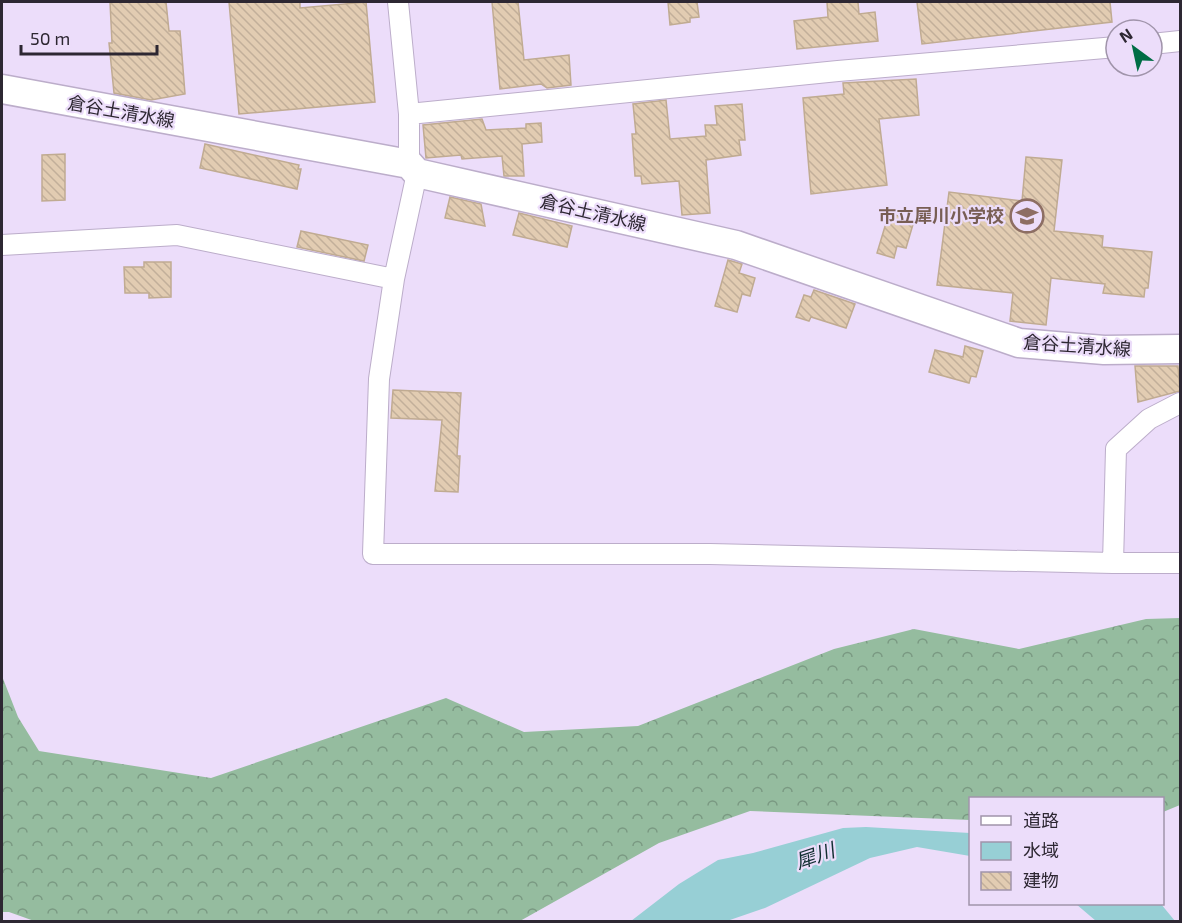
<svg xmlns="http://www.w3.org/2000/svg" width="1182" height="923" viewBox="0 0 1182 923" font-family="'Exo 2','Noto Sans JP',sans-serif">
  <defs>
    <pattern id="forest-crowns" width="20" height="18" patternUnits="userSpaceOnUse" patternTransform="scale(1.5)"><rect width="20" height="18" fill="#95bc9f"/><path d="M2 6a3 3 0 1 1 6 0M12 15a3 3 0 1 1 6 0" fill="none" stroke="#7a9982"/></pattern>
    <pattern id="building-back-hatch" width="6" height="6" patternUnits="userSpaceOnUse" patternTransform="scale(1.5)"><rect width="6" height="6" fill="#e2ccb2"/><path d="M-1 5l2 2M0 0l6 6M5-1l2 2" fill="none" stroke="#c2af9a"/></pattern>
  </defs>
  <rect width="100%" height="100%" fill="#ecddfa"/>
  <path fill="url(#forest-crowns)" d="M1180,618v187l-17,7 -1,-14h-192v22l-220,-9 -91,32 -139,78 -483,1 -28,-10h-7v-236l16,41 21,34 172,27 235,-80 78,34 114,-6 196,-77 80,-20 105,20 127,-30z"/>
  <path fill="#97cfd5" d="M866,827l104,6v23l-53,-9 -47,11 -105,50 -38,13h-96l48,-37 39,-24 35,-7 90,-25z
    M1076,904h85l14,17h-79z"/>
  <path fill="url(#building-back-hatch)" stroke="#c0ab92" stroke-width="1.5" d="M110,2h56l3,29h11l5,63 -34,6 -37,-7 -5,-50h3z
    M229,2h71v6l66,-6 9,100 -136,12z
    M492,2h26l6,58 45,-5 2,30 -24,3 -6,-4 -41,5z
    M668,2h29l2,15 -9,1v4l-20,3z
    M827,2h31l1,12 16,-2 3,29 -81,8 -3,-28 34,-4z
    M917,2h193l2,20 -190,22z
    M916,79l3,36 -40,4 8,66 -76,9 -8,-96 41,-4 -1,-11z
    M666,100l4,39 36,-3 -1,-11h12l-2,-19 27,-2 3,36h-6l2,15 -35,5 4,53 -28,2 -3,-34 -37,3 -1,-8h-6l-3,-42h4l-3,-30z
    M482,119l4,11 40,-2v-4l15,-1 1,19 -20,2 2,32h-20l-2,-20 -40,3 -1,-4 -35,3 -3,-33z
    M205,144l94,21 -1,4h3l-4,20 -97,-21z
    M65,154v46l-23,1v-46z
    M1026,157l36,3 -8,71 49,5 -1,11 50,5 -4,36h-3l-1,9 -41,-4 2,-9 -54,-6 -5,47 -36,-4 3,-28 -76,-8 12,-93 73,9z
    M450,197l31,7 4,22 -40,-8z
    M519,213l53,13 -5,21 -54,-12z
    M889,213l25,8 -8,27 -9,-2 -3,12 -17,-5z
    M301,231l67,14 -4,16 -67,-14z
    M728,260l14,4 -3,9 16,5 -5,18 -8,-2 -5,18 -22,-6z
    M144,262h27v35l-22,1v-5h-24l-1,-26h20z
    M814,290l41,14 -9,24 -35,-11 -2,4 -13,-4 8,-22 7,2z
    M965,346l18,5 -7,26 -5,-1 -2,7 -40,-11 6,-22 28,7z
    M1135,366h43l2,25 -42,11z
    M393,390l68,3 -4,63h3l-2,36 -23,-1 7,-71 -51,-2z"/>
  <g fill="none" stroke-linecap="round" stroke-linejoin="round">
    <g stroke="#bcadca" stroke-width="22">
      <path id="minor" d="M398,2l11,112v50
        M1152,44l28,-3
        M409,114l429,-43 278,-24
        M417,173l-23,106 -15,100 -6,175h337l403,9 3,-114 33,-30 31,-16
        M2,245l175,-10 217,44
        M1113,563h67"/>
    </g>
    <g stroke="#bcadca" stroke-width="31">
      <path id="secondary" d="M2,89l407,75 8,9 319,72 283,98 85,7 76,-1"/>
    </g>
    <use href="#minor" stroke="#fff" stroke-width="20"/>
    <use href="#secondary" stroke="#fff" stroke-width="28"/>
  </g>
  <defs>
    <g id="school-ring" transform="scale(1.725)"><circle r="9.5" fill="#ecddfa" stroke="#8d6e63" stroke-width="1.5"/><path d="M0-5L7-2L0 1L-7-2ZM-4 1L0 2.5L4 1V4Q0 6-4 4Z" fill="#8d6e63"/></g>
  </defs>
  <g fill-rule="evenodd">
    <use href="#school-ring" x="1027" y="216"/>
  </g>
  <g text-anchor="middle" stroke-width="4.5" stroke-linejoin="round" paint-order="stroke">
    <g font-size="18" fill="#2d2732" stroke="#ecddfa">
      <text transform="translate(121 112) rotate(10)" y="6">倉谷土清水線</text>
      <text transform="translate(593 213) rotate(13)" y="6">倉谷土清水線</text>
      <text transform="translate(1077 346) rotate(4)" y="6">倉谷土清水線</text>
    </g>
    <g font-size="18" font-weight="bold" fill="#785e54" stroke="#ecddfa" text-anchor="end">
      <text x="1004" y="222">市立犀川小学校</text>
    </g>
    <g font-size="20" font-style="italic" fill="#122f32" stroke="#ecddfa">
      <text transform="translate(815 856) rotate(-19)" y="7">犀川</text>
    </g>
  </g>
  <rect width="1182" height="923" fill="none" stroke="#2d2732" stroke-width="6"/>
  <rect x="969" y="797" width="195" height="108" fill="#ecddfa" stroke="#a094aa" stroke-width="1.5"/>
  <rect x="981" y="816" width="30" height="9" fill="#ffffff" stroke="#a094aa" stroke-width="1.5"/>
  <text x="1023" y="827" font-size="18" fill="#2d2732">道路</text>
  <rect x="981" y="842" width="30" height="18" fill="#97cfd5" stroke="#a094aa" stroke-width="1.5"/>
  <text x="1023" y="857" font-size="18" fill="#2d2732">水域</text>
  <rect x="981" y="872" width="30" height="18" fill="url(#building-back-hatch)" stroke="#a094aa" stroke-width="1.5"/>
  <text x="1023" y="887" font-size="18" fill="#2d2732">建物</text>
  <g transform="translate(1134 48) rotate(327)"><circle r="28" fill="#ecddfa" stroke="#a094aa" stroke-width="1.5"/>
  <path d="M0-4.5L10 22L0 15L-10 22Z" fill="#006d45"/>
  <text y="-9" font-size="16" font-weight="bold" text-anchor="middle" fill="#2d2732">N</text>
  </g>
  <path d="M21 45v9h136v-9" fill="none" stroke="#2d2732" stroke-width="3"/>
  <text x="30" y="45" font-size="18" fill="#2d2732" stroke="#ecddfa" stroke-width="4.5" paint-order="stroke">50 m</text>
</svg>
